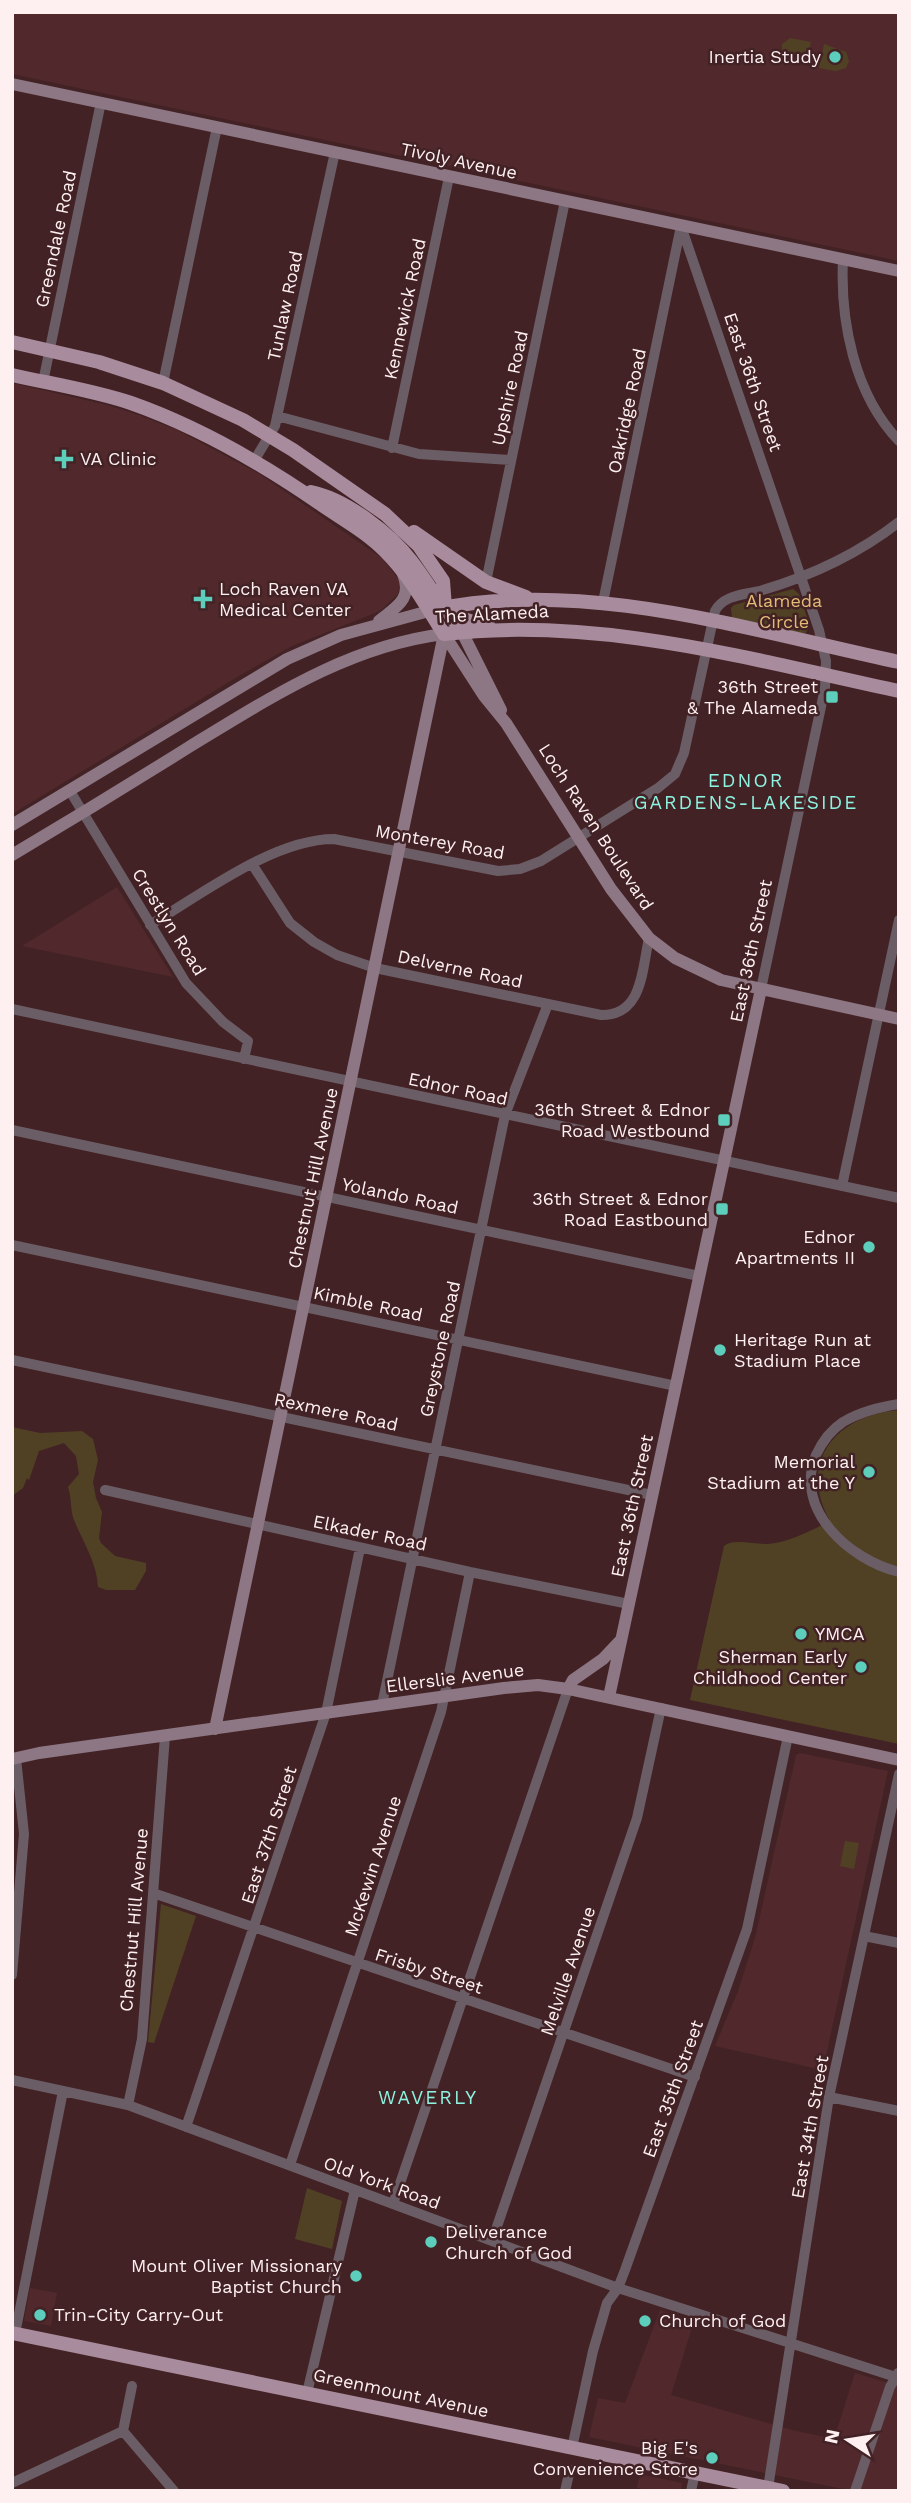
<svg xmlns="http://www.w3.org/2000/svg" width="911" height="2503" viewBox="0 0 911 2503" font-family="'Work Sans',sans-serif">
  <rect width="100%" height="100%" fill="#422225"/>
  <path fill="#51292c" d="M12,12h887v249l-887,-187z
    M12,383l95,22 32,10 38,15 81,43 124,85 18,23 -2,13 -18,17 -88,35 -50,28 -230,140z
    M117,887l56,90 -151,-31z
    M800,1753l88,18 -65,299 -108,-24 23,-55 17,-53 41,-183z
    M30,2288l27,5 -6,33 -27,-5z
    M660,2310l34,11 -23,74 121,35 42,9 21,-66 44,13v105h-46l-264,-54 9,-39 27,5z
    M640,2474l42,9 -1,8h-29l-15,-3z"/>
  <path fill="#514124" d="M790,38l21,4 -5,23 -18,-4 -6,-5v-12z
    M824,44l22,8 3,9 -3,7 -10,3 -17,-3z
    M793,589l6,5 11,32 -5,8 -73,-16 -1,-10 3,-3z
    M899,1410v334l-209,-44 34,-154c10,-8 31,-1 44,-2 22,-2 42,-13 62,-23 -33,-59 6,-106 69,-111z
    M12,1427l28,6 42,-2 11,8 5,21 -5,22 3,16 6,14 -3,26 2,5 14,13 31,7v8l-11,19h-29l-8,-3c-1,-24 -15,-45 -24,-67 -4,-10 -2,-22 -6,-33l11,-13 -3,-18 -12,-13 -25,8 -10,29 -2,-2 -4,10 -11,8z
    M845,1841l14,2 -5,26 -14,-3z
    M161,1904l35,12 -42,127 -6,-1z
    M307,2188l35,13 -10,48 -37,-10z"/>
  <g fill="none" stroke-linecap="round" stroke-linejoin="round">
    <path stroke="#6b5d65" stroke-width="10" d="M681,226l138,404 7,31 -1,27 -64,301
      M843,259c-3,62 11,135 56,182
      M43,382l58,-280
      M163,383l54,-256
      M277,416l142,38 92,6
      M392,448l57,-271
      M254,461l21,-35 60,-274
      M486,582l79,-381
      M603,602l78,-376
      M70,791l116,192 37,39 25,19 -4,18
      M252,864l38,59 24,19 23,13 38,13 226,47c42,1 41,-46 48,-77
      M150,925c52,-31 124,-86 184,-86l164,32 22,-2 21,-8 117,-73 17,-14 9,-21 31,-142c9,-17 31,-16 48,-21 50,-15 95,-36 136,-68
      M12,1009l887,189
      M12,1130l687,146
      M842,1186l57,-266
      M12,1245l664,141
      M12,1360l640,135
      M899,1404c-20,3 -39,8 -56,18 -12,8 -21,20 -27,33 -23,55 34,105 83,117
      M105,1490l365,82 159,32
      M382,1705l123,-590 43,-111
      M153,1893l542,184
      M864,1936l35,7
      M12,1975l12,-141 -8,-76
      M12,2080l116,25 490,183 281,90
      M829,2097l70,14
      M128,2105l14,-66 23,-303
      M186,2127l140,-414 34,-165
      M290,2165l151,-453 29,-140
      M393,2204l175,-515
      M492,2241l145,-423 24,-110
      M15,2334l48,-243
      M307,2393l48,-203
      M123,2431l51,60
      M123,2431l9,-45
      M572,2448l21,-97 14,-48 11,-15 7,-18 122,-341 41,-193
      M12,2483l111,-52
      M768,2488l61,-391 70,-323
      M565,2491l5,-21
      M691,2491l4,-18
      M855,2491l35,-104 8,-14"/>
    <path stroke="#8d7784" stroke-width="12" d="M12,84l887,187
      M379,621c17,-14 34,-22 24,-47
      M462,632l39,78
      M444,634l40,62 22,27 105,166 38,49 26,20 46,22 178,39
      M12,825l275,-166 54,-24 88,-24
      M12,855c59,-35 118,-71 177,-108 81,-49 159,-101 255,-113
      M568,1689l5,-9 30,-21 18,-19
      M609,1697l152,-708
      M215,1729l229,-1095
      M12,1759l27,-6 465,-65 34,-3 30,4 331,71"/>
    <path stroke="#a88b9c" stroke-width="14" d="M12,342l87,20 64,21 80,37 50,30 92,64 34,32 24,35 2,26 17,25
      M12,375c40,9 80,15 119,28 68,24 132,61 191,102 22,15 46,28 64,47 24,24 40,54 58,82 154,-18 305,25 455,57
      M311,492c35,7 80,42 101,70 26,33 28,57 76,63
      M414,532l72,50 40,15
      M437,609c150,-31 315,22 462,53
      M12,2333l771,158"/>
  </g>
  <g fill="#5ccebb" stroke="#422225" stroke-width="2.5">
    <circle cx="835" cy="57" r="7"/>
    <path d="M60.5 448.5h7v7h7v7h-7v7h-7v-7h-7v-7h7z"/>
    <path d="M199.5 588.5h7v7h7v7h-7v7h-7v-7h-7v-7h7z"/>
    <rect x="825" y="690" width="14" height="14" rx="3.5"/>
    <rect x="717" y="1113" width="14" height="14" rx="3.5"/>
    <rect x="715" y="1202" width="14" height="14" rx="3.5"/>
    <circle cx="869" cy="1247" r="7"/>
    <circle cx="720" cy="1350" r="7"/>
    <circle cx="869" cy="1472" r="7"/>
    <circle cx="801" cy="1634" r="7"/>
    <circle cx="861" cy="1667" r="7"/>
    <circle cx="431" cy="2242" r="7"/>
    <circle cx="356" cy="2276" r="7"/>
    <circle cx="40" cy="2315" r="7"/>
    <circle cx="645" cy="2321" r="7"/>
    <circle cx="712" cy="2458" r="7"/>
  </g>
  <g text-anchor="middle" stroke-width="5" stroke-linejoin="round" paint-order="stroke">
    <g font-size="18" fill="#fef0f1" stroke="#422225" text-anchor="end">
      <text x="821" y="63">Inertia Study</text>
      <text x="80" y="465" text-anchor="start">VA Clinic</text>
      <text x="219" y="595" text-anchor="start">Loch Raven VA<tspan x="219" dy="21">Medical Center</tspan></text>
      <text x="818" y="693">36th Street<tspan x="818" dy="21">&amp; The Alameda</tspan></text>
      <text x="710" y="1116">36th Street &amp; Ednor<tspan x="710" dy="21">Road Westbound</tspan></text>
      <text x="708" y="1205">36th Street &amp; Ednor<tspan x="708" dy="21">Road Eastbound</tspan></text>
      <text x="855" y="1243">Ednor<tspan x="855" dy="21">Apartments II</tspan></text>
      <text x="734" y="1346" text-anchor="start">Heritage Run at<tspan x="734" dy="21">Stadium Place</tspan></text>
      <text x="855" y="1468">Memorial<tspan x="855" dy="21">Stadium at the Y</tspan></text>
      <text x="815" y="1640" text-anchor="start">YMCA</text>
      <text x="847" y="1663">Sherman Early<tspan x="847" dy="21">Childhood Center</tspan></text>
      <text x="445" y="2238" text-anchor="start">Deliverance<tspan x="445" dy="21">Church of God</tspan></text>
      <text x="342" y="2272">Mount Oliver Missionary<tspan x="342" dy="21">Baptist Church</tspan></text>
      <text x="54" y="2321" text-anchor="start">Trin-City Carry-Out</text>
      <text x="659" y="2327" text-anchor="start">Church of God</text>
      <text x="698" y="2454">Big E's<tspan x="698" dy="21">Convenience Store</tspan></text>
    </g>
    <g font-size="18" fill="#fef0f1" stroke="#422225">
      <text transform="translate(459 161) rotate(12)" y="6">Tivoly Avenue</text>
      <text transform="translate(56 239) rotate(-78)" y="6">Greendale Road</text>
      <text transform="translate(285 306) rotate(-78)" y="6">Tunlaw Road</text>
      <text transform="translate(405 309) rotate(-78)" y="6">Kennewick Road</text>
      <text transform="translate(753 382) rotate(71)" y="6">East 36th Street</text>
      <text transform="translate(510 388) rotate(-78)" y="6">Upshire Road</text>
      <text transform="translate(627 411) rotate(-78)" y="6">Oakridge Road</text>
      <text transform="translate(492 614) rotate(-3)" y="6">The Alameda</text>
      <text transform="translate(596 827) rotate(57)" y="6">Loch Raven Boulevard</text>
      <text transform="translate(440 842) rotate(10)" y="6">Monterey Road</text>
      <text transform="translate(169 922) rotate(58)" y="6">Crestlyn Road</text>
      <text transform="translate(751 951) rotate(-78)" y="6">East 36th Street</text>
      <text transform="translate(460 969) rotate(12)" y="6">Delverne Road</text>
      <text transform="translate(458 1089) rotate(12)" y="6">Ednor Road</text>
      <text transform="translate(313 1178) rotate(-78)" y="6">Chestnut Hill Avenue</text>
      <text transform="translate(400 1196) rotate(12)" y="6">Yolando Road</text>
      <text transform="translate(368 1304) rotate(12)" y="6">Kimble Road</text>
      <text transform="translate(440 1349) rotate(-78)" y="6">Greystone Road</text>
      <text transform="translate(336 1412) rotate(12)" y="6">Rexmere Road</text>
      <text transform="translate(632 1506) rotate(-78)" y="6">East 36th Street</text>
      <text transform="translate(370 1533) rotate(12)" y="6">Elkader Road</text>
      <text transform="translate(455 1678) rotate(-7)" y="6">Ellerslie Avenue</text>
      <text transform="translate(269 1835) rotate(-72)" y="6">East 37th Street</text>
      <text transform="translate(373 1866) rotate(-72)" y="6">McKewin Avenue</text>
      <text transform="translate(134 1920) rotate(-85)" y="6">Chestnut Hill Avenue</text>
      <text transform="translate(429 1971) rotate(18)" y="6">Frisby Street</text>
      <text transform="translate(568 1971) rotate(-71)" y="6">Melville Avenue</text>
      <text transform="translate(673 2089) rotate(-70)" y="6">East 35th Street</text>
      <text transform="translate(810 2127) rotate(-80)" y="6">East 34th Street</text>
      <text transform="translate(382 2183) rotate(20)" y="6">Old York Road</text>
      <text transform="translate(401 2393) rotate(12)" y="6">Greenmount Avenue</text>
    </g>
    <g font-size="18" fill="#e3bb75" stroke="#422225">
      <text x="784" y="607">Alameda<tspan x="784" dy="21">Circle</tspan></text>
    </g>
    <g font-size="19" letter-spacing="2" fill="#8df3e0" stroke="#422225">
      <text x="746" y="787">EDNOR<tspan x="746" dy="22">GARDENS-LAKESIDE</tspan></text>
      <text x="428" y="2104">WAVERLY</text>
    </g>
  </g>
  <rect width="911" height="2503" fill="none" stroke="#fef0f1" stroke-width="28"/>
  <g transform="translate(848 2440) rotate(282)" stroke="#422225" stroke-width="5" paint-order="stroke">
  <path d="M0-5L12 26L0 18L-12 26Z" fill="#fef0f1"/>
  <text y="-10" font-size="19" font-weight="bold" text-anchor="middle" fill="#fef0f1">N</text>
  </g>
</svg>
